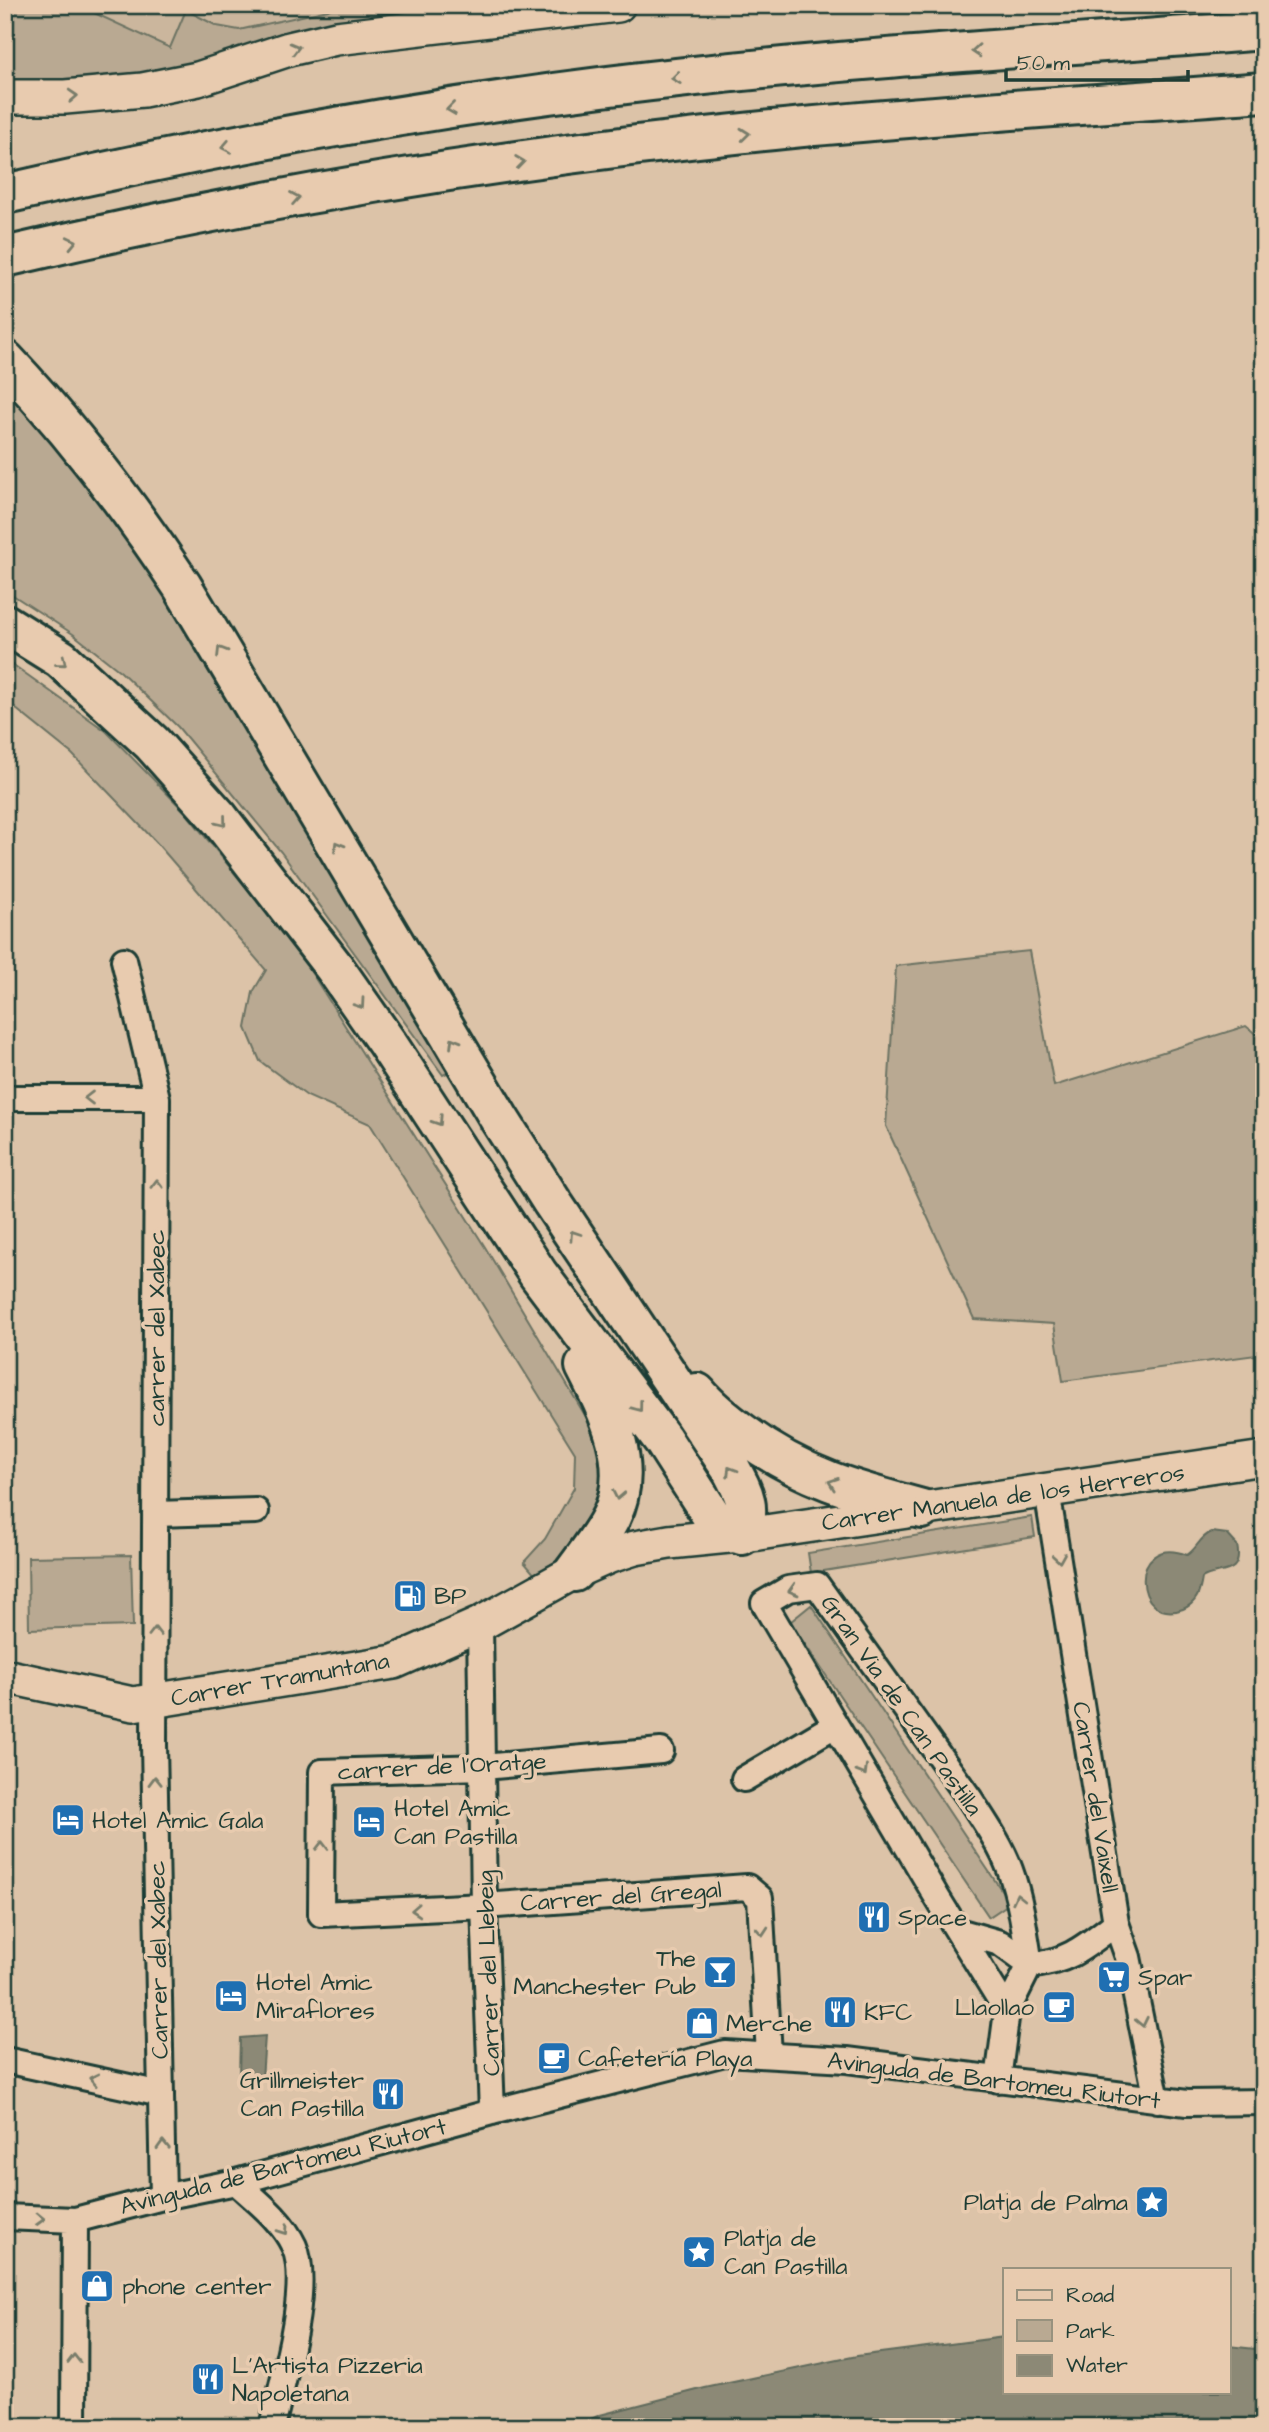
<svg xmlns="http://www.w3.org/2000/svg" width="1269" height="2432" viewBox="0 0 1269 2432" font-family="'Architects Daughter',sans-serif">
  <rect width="100%" height="100%" fill="#dcc3a8"/>
  <filter id="ink" filterUnits="userSpaceOnUse"><feTurbulence type="fractalNoise" baseFrequency=".0143" numOctaves="2"/><feDisplacementMap in="SourceGraphic" scale="14" xChannelSelector="R" yChannelSelector="G"/><feConvolveMatrix kernelMatrix="1 2 1 2 8 2 1 2 1" color-interpolation-filters="sRGB"/></filter>
  <g filter="url(#ink)">
    <path fill="#cbb69d" d="M5,5h449l-278,55z"/>
    <path fill="#b9a992" stroke="#6c7363" stroke-width="2" d="M5,5h72l93,43 16,-38 31,16 22,4 89,-20c16,-10 40,0 58,2 18,2 38,-5 56,-7 23,-1 48,0 72,0l-261,43 -116,30 -114,5 -18,-6z
      M5,388l110,127 91,141 249,413 -12,6 -162,-223 -103,-125 -57,-55 -48,-38 -68,-44z
      M5,659l101,72 81,83 112,139 186,294 113,190 5,33 -10,40 -34,49 -24,16 -11,-13 21,-23 29,-51 1,-35 -205,-329 -63,-28 -47,-35 -14,-33 7,-36 13,-22 -110,-128 -84,-88 -67,-54z
      M1029,951l25,135 192,-60 18,15v313l-201,27 -9,-57 -80,-5 -88,-193 10,-160z
      M1032,1517l3,20 -224,36 -3,-20z
      M131,1555l2,71 -104,3 -1,-72z
      M811,1605l199,298 -21,14 -199,-295z"/>
    <path fill="#8c8976" stroke="#606b5c" stroke-width="2" d="M1212,1532l15,2 10,11c7,34 -21,23 -35,33 -2,14 -5,25 -19,31 -50,19 -56,-77 4,-54 11,-7 12,-18 25,-23z
      M265,2036l-3,43 -23,-3 1,-38z
      M1005,2337v55h224v-46l35,4v77h-691l27,-12 105,-27 152,-32z"/>
    <g fill="none" stroke-linecap="round" stroke-linejoin="round">
      <g stroke="#1f3d34" stroke-width="30">
        <path id="street" d="M124,960l33,138 -3,647 9,452
          M5,1098h152
          M1047,1491l69,432 12,34 29,143
          M155,1514l101,-3
          M480,1624l4,282 8,206
          M661,1751l-178,16 -161,5 -1,142 163,-8 263,-19 13,11 9,157
          M744,1779l91,-54
          M958,1931l42,12 30,22
          M1007,2011l-69,-112 -174,-296 24,-14 29,-4 153,214c14,22 31,46 40,71 11,30 15,63 20,95
          M5,2060l156,34
          M998,2080l9,-69 23,-46c38,-2 57,-20 86,-42
          M236,2182c21,19 46,38 58,64 18,40 -12,136 -22,181
          M5,2217l70,3 88,-23 73,-15 256,-70 233,-59 122,7 340,43 77,-1
          M74,2427l1,-207"/>
      </g>
      <g stroke="#1f3d34" stroke-width="38">
        <path id="secondary" d="M5,97h60l78,-7 55,-11 91,-30 47,-11 282,-33
          M5,1676l128,28 261,-42 86,-38 94,-52 36,-16 25,-8 34,-6 90,-9 505,-75"/>
      </g>
      <g stroke="#1f3d34" stroke-width="44">
        <path id="highway" d="M5,194c230,-53 464,-94 699,-119 186,-20 373,-30 560,-45
          M5,257c252,-60 511,-101 768,-127 164,-16 327,-26 491,-38
          M5,360c68,72 123,144 177,226l318,534 52,82 179,267c14,26 20,37 11,66l-14,-5 -15,-12 -50,-78 -125,-166 -151,-231 -53,-76 -115,-149 -67,-75 -91,-84 -56,-35
          M697,1393c13,16 30,29 48,42 57,42 109,56 177,74
          M574,1572c13,-18 27,-35 37,-55 25,-50 -3,-106 -26,-151"/>
      </g>
      <use href="#street" stroke="#e8cbaf" stroke-width="24"/>
      <use href="#secondary" stroke="#e8cbaf" stroke-width="33"/>
      <use href="#highway" stroke="#e8cbaf" stroke-width="38"/>
    </g>
    <defs><path id="oneway-chevron" d="M-2-3.5L2.5 0L-2 3.5" fill="none" stroke-width="1.6" stroke-linecap="round" stroke-linejoin="round" transform="scale(1.75)"/></defs>
    <g stroke="#797d6b">
      <use href="#oneway-chevron" transform="translate(295 48) rotate(-15)"/>
      <use href="#oneway-chevron" transform="translate(976 51) rotate(176)"/>
      <use href="#oneway-chevron" transform="translate(676 78) rotate(173)"/>
      <use href="#oneway-chevron" transform="translate(73 96) rotate(-3)"/>
      <use href="#oneway-chevron" transform="translate(451 109) rotate(172)"/>
      <use href="#oneway-chevron" transform="translate(745 134) rotate(-6)"/>
      <use href="#oneway-chevron" transform="translate(226 147) rotate(169)"/>
      <use href="#oneway-chevron" transform="translate(520 162) rotate(-8)"/>
      <use href="#oneway-chevron" transform="translate(295 198) rotate(-10)"/>
      <use href="#oneway-chevron" transform="translate(72 242) rotate(-13)"/>
      <use href="#oneway-chevron" transform="translate(221 651) rotate(-121)"/>
      <use href="#oneway-chevron" transform="translate(62 662) rotate(39)"/>
      <use href="#oneway-chevron" transform="translate(222 822) rotate(51)"/>
      <use href="#oneway-chevron" transform="translate(338 846) rotate(-121)"/>
      <use href="#oneway-chevron" transform="translate(360 1004) rotate(55)"/>
      <use href="#oneway-chevron" transform="translate(454 1042) rotate(-121)"/>
      <use href="#oneway-chevron" transform="translate(89 1098) rotate(-180)"/>
      <use href="#oneway-chevron" transform="translate(438 1121) rotate(57)"/>
      <use href="#oneway-chevron" transform="translate(157 1184) rotate(-90)"/>
      <use href="#oneway-chevron" transform="translate(574 1235) rotate(-124)"/>
      <use href="#oneway-chevron" transform="translate(638 1407) rotate(53)"/>
      <use href="#oneway-chevron" transform="translate(731 1471) rotate(-122)"/>
      <use href="#oneway-chevron" transform="translate(833 1483) rotate(-160)"/>
      <use href="#oneway-chevron" transform="translate(618 1495) rotate(101)"/>
      <use href="#oneway-chevron" transform="translate(1059 1558) rotate(81)"/>
      <use href="#oneway-chevron" transform="translate(793 1590) rotate(164)"/>
      <use href="#oneway-chevron" transform="translate(155 1632) rotate(-90)"/>
      <use href="#oneway-chevron" transform="translate(863 1771) rotate(59)"/>
      <use href="#oneway-chevron" transform="translate(155 1781) rotate(-91)"/>
      <use href="#oneway-chevron" transform="translate(322 1846) rotate(-90)"/>
      <use href="#oneway-chevron" transform="translate(1018 1898) rotate(-103)"/>
      <use href="#oneway-chevron" transform="translate(416 1910) rotate(177)"/>
      <use href="#oneway-chevron" transform="translate(762 1931) rotate(86)"/>
      <use href="#oneway-chevron" transform="translate(1142 2022) rotate(78)"/>
      <use href="#oneway-chevron" transform="translate(94 2079) rotate(-168)"/>
      <use href="#oneway-chevron" transform="translate(163 2145) rotate(-92)"/>
      <use href="#oneway-chevron" transform="translate(40 2219) rotate(2)"/>
      <use href="#oneway-chevron" transform="translate(284 2230) rotate(55)"/>
      <use href="#oneway-chevron" transform="translate(74 2359) rotate(-90)"/>
    </g>
  </g>
  <defs>
    <g id="fuel-square" transform="scale(1.75)"><rect x="-9" y="-9" width="18" height="18" rx="4" fill="#1f6fb2" stroke="#e8cbaf"/><path d="M-5.5-6h7V0h2V4h1.3V-2.5L3-4.5l.8-.8L6-3V5H2.5V1h-1V6h-7ZM-4.2-4.7v3.2H.2V-4.7Z" fill="#fff"/></g>
    <g id="hotel-square" transform="scale(1.75)"><rect x="-9" y="-9" width="18" height="18" rx="4" fill="#1f6fb2" stroke="#e8cbaf"/><path d="M-6-4.5h1.5V1H6V5H4.5V3h-9V5H-6ZM-4 0a1.8 1.8 0 1 1 3.6 0ZM.5 0V-2.5h3Q6-2.5 6 0Z" fill="#fff"/></g>
    <g id="restaurant-square" transform="scale(1.75)"><rect x="-9" y="-9" width="18" height="18" rx="4" fill="#1f6fb2" stroke="#e8cbaf"/><path d="M-5-6h1v4h1v-4h1v4h1v-4h1v5L-1.5 .5V6h-2V.5L-5-1ZM5-6V6H3V1.5H1.5Q1.5-4 5-6Z" fill="#fff"/></g>
    <g id="bar-square" transform="scale(1.75)"><rect x="-9" y="-9" width="18" height="18" rx="4" fill="#1f6fb2" stroke="#e8cbaf"/><path d="M-6-5H6L.8 .8V4.5H3.5V6h-7V4.5H-.8V.8Z" fill="#fff"/></g>
    <g id="supermarket-square" transform="scale(1.75)"><rect x="-9" y="-9" width="18" height="18" rx="4" fill="#1f6fb2" stroke="#e8cbaf"/><path d="M-6-5.5h2.5l.6 2H6L4.5 2H-2.5L-4.4-4H-6ZM-1.5 3.2a1.3 1.3 0 1 0 .1 0ZM3 3.2a1.3 1.3 0 1 0 .1 0Z" fill="#fff"/></g>
    <g id="cafe-square" transform="scale(1.75)"><rect x="-9" y="-9" width="18" height="18" rx="4" fill="#1f6fb2" stroke="#e8cbaf"/><path d="M-5.5-4.5H6V0H3Q3 3.5 0 3.5H-2.5Q-5.5 3.5-5.5 0ZM3-3.2v2h1.7v-2ZM-6 4.5H4V6H-6Z" fill="#fff"/></g>
    <g id="shop-square" transform="scale(1.75)"><rect x="-9" y="-9" width="18" height="18" rx="4" fill="#1f6fb2" stroke="#e8cbaf"/><path d="M-5-2.5h2.3a2.7 3.5 0 0 1 5.4 0H5L5.5 6h-11ZM-1.5-2.5h3a1.5 2.3 0 0 0-3 0Z" fill="#fff"/></g>
    <g id="sight-square" transform="scale(1.75)"><rect x="-9" y="-9" width="18" height="18" rx="4" fill="#1f6fb2" stroke="#e8cbaf"/><path d="M0-6L1.8-2.2L6-1.7L2.9 1.2L3.7 5.4L0 3.3L-3.7 5.4L-2.9 1.2L-6-1.7L-1.8-2.2Z" fill="#fff"/></g>
  </defs>
  <g fill-rule="evenodd">
    <use href="#fuel-square" x="410" y="1596"/>
    <use href="#hotel-square" x="68" y="1820"/>
    <use href="#hotel-square" x="369" y="1822"/>
    <use href="#restaurant-square" x="874" y="1917"/>
    <use href="#bar-square" x="720" y="1972"/>
    <use href="#supermarket-square" x="1114" y="1977"/>
    <use href="#hotel-square" x="231" y="1996"/>
    <use href="#cafe-square" x="1059" y="2007"/>
    <use href="#restaurant-square" x="840" y="2012"/>
    <use href="#shop-square" x="702" y="2023"/>
    <use href="#cafe-square" x="554" y="2058"/>
    <use href="#restaurant-square" x="388" y="2094"/>
    <use href="#sight-square" x="1152" y="2202"/>
    <use href="#sight-square" x="699" y="2252"/>
    <use href="#shop-square" x="97" y="2286"/>
    <use href="#restaurant-square" x="208" y="2379"/>
  </g>
  <g text-anchor="middle" stroke-width="7" stroke-linejoin="round" paint-order="stroke">
    <g font-size="24" fill="#1f3d34" stroke="#e8cbaf">
      <text transform="translate(156 1328) rotate(-90)" y="8">carrer del Xabec</text>
      <text transform="translate(1003 1497) rotate(-8)" y="8">Carrer Manuela de los Herreros</text>
      <text transform="translate(280 1679) rotate(-10)" y="8">Carrer Tramuntana</text>
      <text transform="translate(902 1705) rotate(55)" y="8">Gran Via de Can Pastilla</text>
      <text transform="translate(442 1766) rotate(-3)" y="8">carrer de l'Oratge</text>
      <text transform="translate(1096 1797) rotate(81)" y="8">Carrer del Vaixell</text>
      <text transform="translate(621 1896) rotate(-4)" y="8">Carrer del Gregal</text>
      <text transform="translate(158 1960) rotate(-91)" y="8">Carrer del Xabec</text>
      <text transform="translate(488 1973) rotate(-92)" y="8">Carrer del Llebeig</text>
      <text transform="translate(994 2080) rotate(7)" y="8">Avinguda de Bartomeu Riutort</text>
      <text transform="translate(283 2166) rotate(-14)" y="8">Avinguda de Bartomeu Riutort</text>
    </g>
    <g font-size="24" fill="#1f3d34" stroke="#e8cbaf" text-anchor="start">
      <text x="434" y="1604">BP</text>
      <text x="394" y="1816">Hotel Amic<tspan x="394" dy="28">Can Pastilla</tspan></text>
      <text x="92" y="1828">Hotel Amic Gala</text>
      <text x="898" y="1925">Space</text>
      <text x="696" y="1966" text-anchor="end">The<tspan x="696" dy="28">Manchester Pub</tspan></text>
      <text x="1138" y="1985">Spar</text>
      <text x="256" y="1990">Hotel Amic<tspan x="256" dy="28">Miraflores</tspan></text>
      <text x="1034" y="2015" text-anchor="end">Llaollao</text>
      <text x="864" y="2020">KFC</text>
      <text x="726" y="2031">Merche</text>
      <text x="578" y="2066">Cafetería Playa</text>
      <text x="364" y="2088" text-anchor="end">Grillmeister<tspan x="364" dy="28">Can Pastilla</tspan></text>
      <text x="1128" y="2210" text-anchor="end">Platja de Palma</text>
      <text x="724" y="2246">Platja de<tspan x="724" dy="28">Can Pastilla</tspan></text>
      <text x="122" y="2294">phone center</text>
      <text x="232" y="2373">L'Artista Pizzeria<tspan x="232" dy="28">Napoletana</tspan></text>
    </g>
  </g>
  <rect width="1269" height="2432" fill="none" stroke="#e8cbaf" stroke-width="28"/>
  <rect x="14" y="14" width="1241" height="2404" fill="none" stroke="#1f3d34" stroke-width="2.5" filter="url(#ink)"/>
  <rect x="1003" y="2268" width="228" height="126" fill="#e8cbaf" stroke="#98927e" stroke-width="2"/>
  <rect x="1017" y="2290" width="35" height="10" fill="#e8cbaf" stroke="#98927e" stroke-width="2"/>
  <text x="1066" y="2302" font-size="21" fill="#1f3d34">Road</text>
  <rect x="1017" y="2320" width="35" height="21" fill="#b9a992" stroke="#98927e" stroke-width="2"/>
  <text x="1066" y="2338" font-size="21" fill="#1f3d34">Park</text>
  <rect x="1017" y="2355" width="35" height="21" fill="#8c8976" stroke="#98927e" stroke-width="2"/>
  <text x="1066" y="2372" font-size="21" fill="#1f3d34">Water</text>
  <path d="M1006 70v10h182v-10" fill="none" stroke="#1f3d34" stroke-width="3.5"/>
  <text x="1017" y="70" font-size="21" fill="#1f3d34" stroke="#e8cbaf" stroke-width="5" paint-order="stroke">50 m</text>
</svg>
